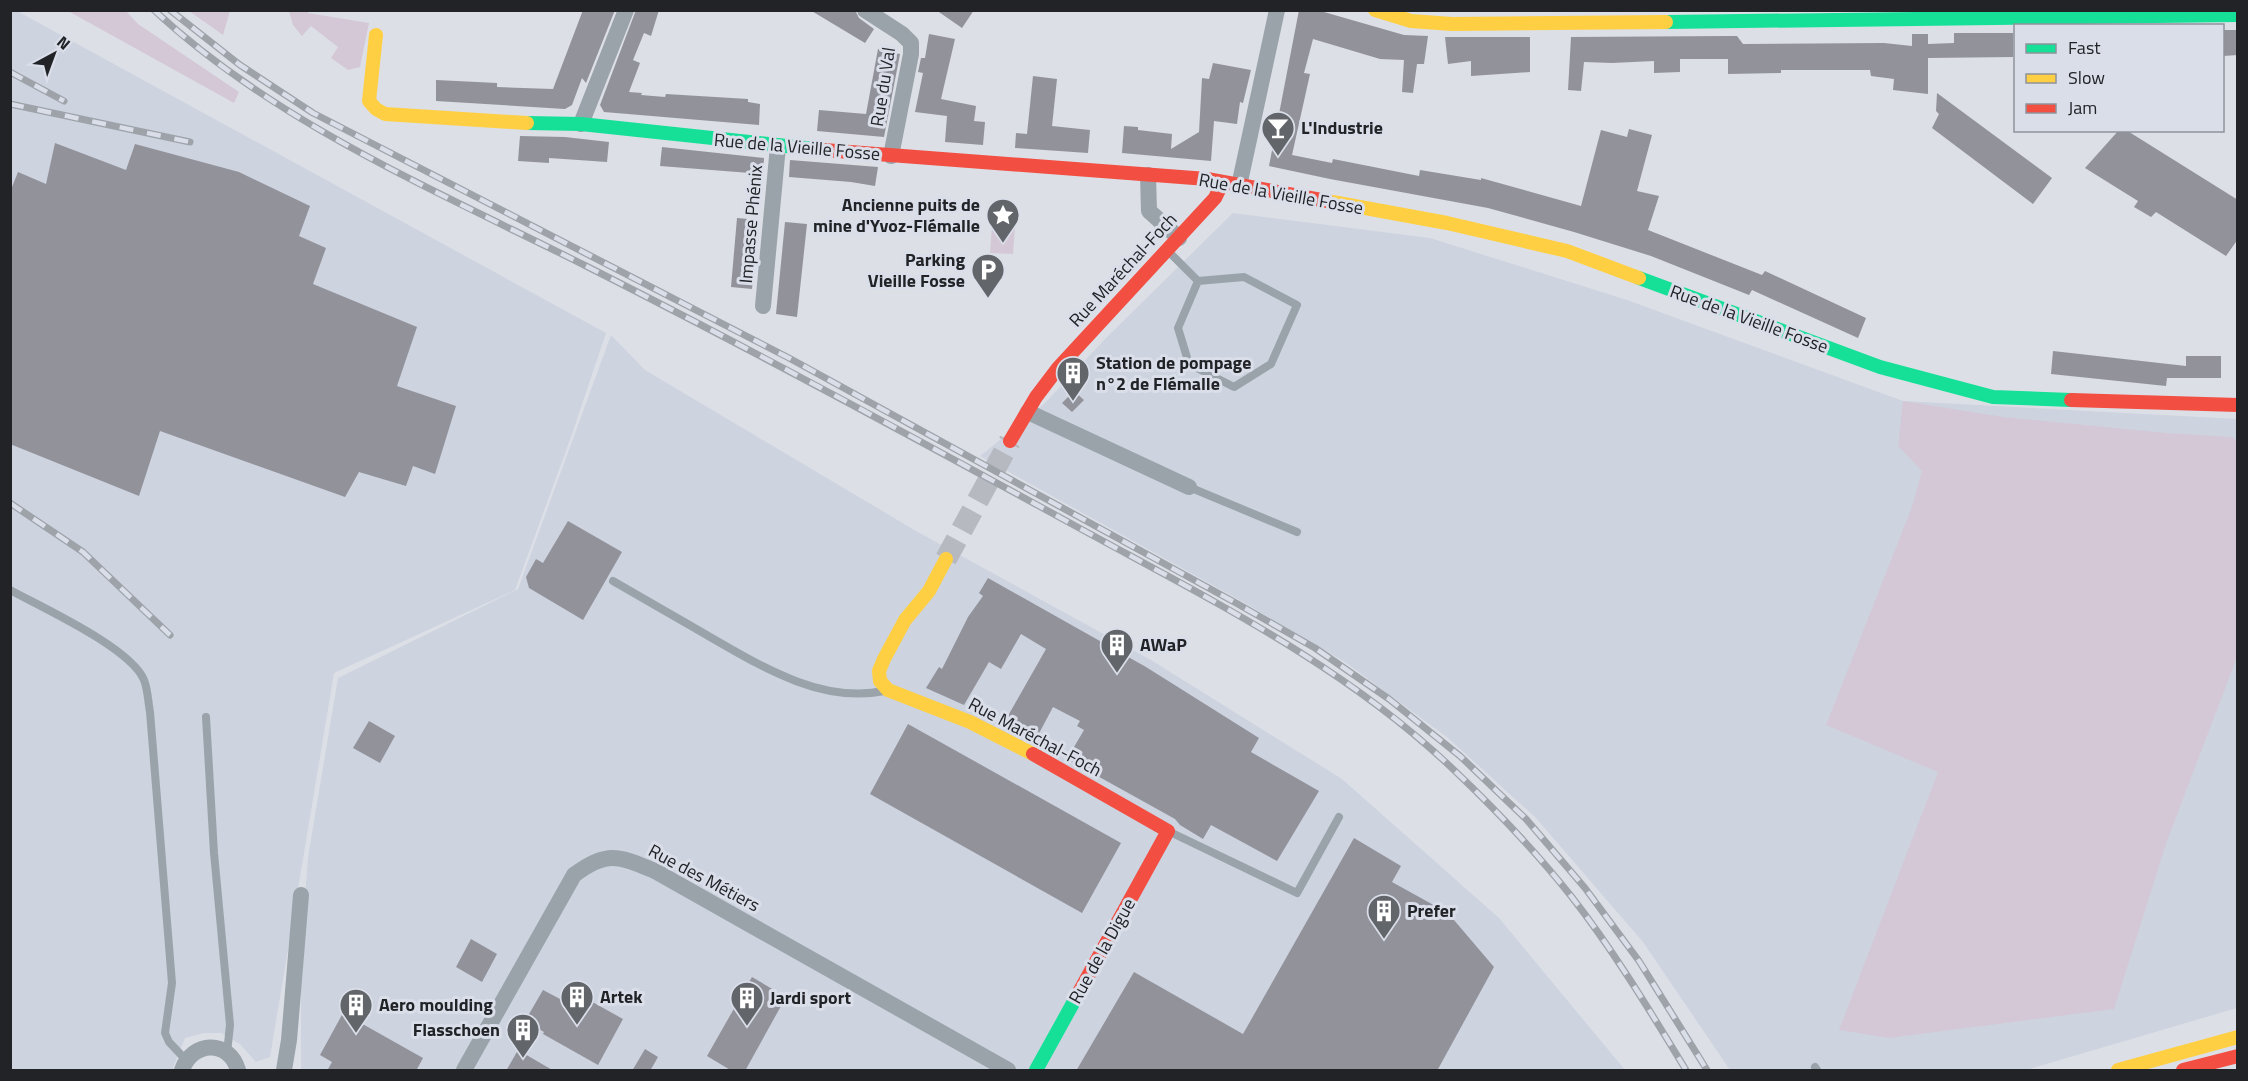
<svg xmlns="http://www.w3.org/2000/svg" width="2248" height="1081" viewBox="0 0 2248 1081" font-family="'Titillium Web',sans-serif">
  <rect width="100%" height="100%" fill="#dcdfe6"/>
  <path fill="#cdd3df" d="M10,11h7l589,322 -35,104 -56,153 -181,83 -64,384 -14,5 -16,-18 -19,-11h-17l-19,5 -13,32h-161z
    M1233,213l197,25 197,62 276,101 334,18v589l-211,62h-296l-87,-128 -107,-124 -88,-80 -103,-76 -102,-60 -263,-146 64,-52 62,-66z
    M611,335l34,35 271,161 235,129 191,119 157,139 126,152h-1324v-117l7,-96 30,-179 180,-89z"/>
  <path fill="#d4c8d7" d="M68,11h58l12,13 101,68 -5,11z
    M189,11h41l-7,24z
    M289,11h19v2l61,10 -9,44 -12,3 -17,-12 7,-11 -27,-21 -9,10 -9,-11z
    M992,226l23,1 -2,27 -23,-1z
    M1903,401l100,16 163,16 66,4 5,4v216l-71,187 -52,165 -225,29 -50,-8 99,-258 -112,-47 86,-218 10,-36 -24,-25z"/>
  <path fill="#92929b" d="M583,10h32l-29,73 -4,-5 -10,27 -7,4 -129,-8v-21l61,3v4l56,2z
    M636,10h23l-8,26 -7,-3 -11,27 7,3 -11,29 13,1 -1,2 24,2 1,-3 82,5v3l12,2 -1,21 -155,-13 -4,-7z
    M810,10h45l4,8 15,11 -9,14z
    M936,10h38l-12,18z
    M1299,10h18l87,25 24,1 -4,28h-7l-4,29 -11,-1 2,-32 -24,-1 -67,-20 -9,34 6,1 -18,81 40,8 1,-4 86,17 1,-6 61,10v-2l100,28 20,-76 26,7 2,-8 23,6 -15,56 22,5 -11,34 114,45 3,-4 101,47 -8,20 -106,-48 -3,5 -98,-39 -77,-24 -86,-24 -158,-29 -61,-13z
    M2223,30h15v25l-15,1z
    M1954,33h59v24l-85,1v36l-35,-4 1,-11 -23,-3 -1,-6h-89v3l-53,1v-15h-48v13l-26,1v-12l-42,2 -28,-1 -3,29 -13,-1 3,-53 157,-1h9l6,8 141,-1 28,3v-12h16v10l26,-1z
    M929,34l26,5 -14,60 35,7 -2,15 11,1 -2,23 -38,-3 2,-26 -32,-4 8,-39 -5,-1 3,-14h4z
    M1445,37h85v35l-59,4v-15l-23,3z
    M878,49l22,5 -16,83 -67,-6 2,-21 47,4z
    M1213,63l38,7 -8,33 -3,-1 -3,22 -23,-3 -3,40 -89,-8 2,-27 14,1v3l34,4 -1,15 28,-17 3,-54 7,1z
    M1033,76l24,3 -5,47 38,4 -2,23 -73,-5 1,-15 11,1z
    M1937,93l115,85 -19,26 -101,-76 7,-14 -3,-3z
    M2119,130h7l112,70v39l-12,17 -70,-44 -5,5 -17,-10 4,-6 -53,-33z
    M520,136l45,1 44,5 -2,20 -58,-4v5l-31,-2z
    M55,143l71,27 9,-26 104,28 71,34 -11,30 27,12 -13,36 104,43 -20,59 59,20 -21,68 -22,-8 -7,20 -47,-14 -14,25 -185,-66 -21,65 -129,-52v-252l8,-20 28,12z
    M662,147l102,11 -1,16 -103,-8z
    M790,160l88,7 -3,19 -24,-4 -62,-5z
    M737,218l22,2 -7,69 -21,-2z
    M785,222l22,2 -10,93 -21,-3z
    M2053,351l133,15v-10h35v22h-54l-1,8 -115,-12z
    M1074,391l10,9 -12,12 -10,-9z
    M568,521l54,31 -39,68 -54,-32 -3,-11 10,-18 7,4z
    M988,578l158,89 113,71 -8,14 68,39 -42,70 -66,-36 -8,14 -23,-14 -5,-6 -108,-60 17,-29 -7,-4 3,-5 -27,-14 -17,32 -31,-18 41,-72 -25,-15 -20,35 -12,-7 -25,43 -38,-17 13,-21 3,2 26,-52 15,-21 -4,-3z
    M369,721l26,15 -15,27 -27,-15z
    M908,724l213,119 -39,70 -212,-119z
    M1354,838l47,28 -9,16 56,31 46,54 -57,104h-361l58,-99 109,62z
    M471,939l26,15 -15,28 -26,-15z
    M752,977l34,20 -41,74h-13l-25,-15z
    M569,989l54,30 -25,46 -55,-31 1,-2 -19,-11 18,-31 19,10z
    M343,1013l80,45 -7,13h-89l5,-9 -12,-7z
    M645,1049l13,8 -8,14h-18z
    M518,1050l36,21h-48z"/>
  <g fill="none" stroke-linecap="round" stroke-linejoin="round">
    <path stroke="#b7b9c0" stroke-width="22" stroke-dasharray="22 11" stroke-linecap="butt" d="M946,559l64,-118"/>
    <path stroke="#9aa3aa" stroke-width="8" d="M1168,251l30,30 46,-4 53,28 -26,59 -37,23 -45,-23 -11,-36 20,-47
      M1189,487l108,45
      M613,581c31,18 61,35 92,53 54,31 115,70 179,57
      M10,590c33,18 121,58 134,90 4,10 4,22 6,32l22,271 -7,50 4,9 17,18
      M206,717l8,136 16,172 -3,28
      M1170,832l127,61 42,-76
      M1815,1067l2,3"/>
    <path stroke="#9aa3aa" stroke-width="16" d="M865,10l37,24 9,9v11l-20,102
      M581,124l45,-114
      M1148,175l1,36 30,27
      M1239,186l38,-176
      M763,306l15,-160
      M1028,412l161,75
      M182,1070c10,-29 47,-31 56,0
      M284,1070l5,-30 12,-145
      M464,1070l110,-195c33,-25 45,-19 81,-4l353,199"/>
    <path stroke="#16e098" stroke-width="14" d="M1666,22l572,-7
      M527,123l54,1 243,26
      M1639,278l241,89 113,30 78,3
      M1036,1070l41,-74"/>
    <path stroke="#ffcf43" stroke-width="14" d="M1375,10l36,11 41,3 214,-2
      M376,35l-7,66 7,8 9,5 142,9
      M1327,201l120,22 120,28 72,27
      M946,559l-17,32 -24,29 -21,39 -5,12 1,10 8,9 82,32 63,32
      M2118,1070l120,-33"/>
    <path stroke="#f24e42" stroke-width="14" d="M824,150l383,29 120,22
      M2071,400l167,5
      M1010,441l26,-44 22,-29 157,-170 8,-16
      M1033,754l135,77 -91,165
      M2183,1070l55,-14"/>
    <g stroke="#9ea3aa" stroke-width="7">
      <path id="rail" d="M154,10c121,113 285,182 432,256 167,84 331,173 495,263 130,71 266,138 374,242 41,39 81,81 116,125 43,55 79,115 115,174
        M170,10l70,55 73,48 476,245 447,245 79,45 74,51 71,57 66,63 59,69 54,73 68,109
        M10,72l54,29
        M10,104l180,38
        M10,503l73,49 87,83"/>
    </g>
    <use href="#rail" stroke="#d9dee9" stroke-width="4.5" stroke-dasharray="14" stroke-linecap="butt"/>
  </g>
  <defs>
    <g id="bar-pin" transform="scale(1.725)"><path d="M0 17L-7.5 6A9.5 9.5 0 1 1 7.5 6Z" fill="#62656a" stroke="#d9dee9"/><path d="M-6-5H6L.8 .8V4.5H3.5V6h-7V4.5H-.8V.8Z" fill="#fff"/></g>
    <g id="sight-pin" transform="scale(1.725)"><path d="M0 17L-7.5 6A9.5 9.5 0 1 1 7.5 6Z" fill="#62656a" stroke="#d9dee9"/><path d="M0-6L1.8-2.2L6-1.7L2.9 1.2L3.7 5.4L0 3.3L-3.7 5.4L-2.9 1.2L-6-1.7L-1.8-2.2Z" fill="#fff"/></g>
    <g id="parking-pin" transform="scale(1.725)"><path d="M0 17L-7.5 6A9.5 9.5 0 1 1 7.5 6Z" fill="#62656a" stroke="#d9dee9"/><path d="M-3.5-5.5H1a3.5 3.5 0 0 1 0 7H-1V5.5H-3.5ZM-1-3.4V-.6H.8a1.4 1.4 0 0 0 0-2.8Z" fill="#fff"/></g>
    <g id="building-pin" transform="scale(1.725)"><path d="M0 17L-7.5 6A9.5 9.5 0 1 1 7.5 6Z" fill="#62656a" stroke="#d9dee9"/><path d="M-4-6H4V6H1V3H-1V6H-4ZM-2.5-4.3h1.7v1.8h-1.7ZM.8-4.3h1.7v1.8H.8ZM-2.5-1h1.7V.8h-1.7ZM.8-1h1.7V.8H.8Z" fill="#fff"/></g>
  </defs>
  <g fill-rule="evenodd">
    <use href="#bar-pin" x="1278" y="128"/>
    <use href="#sight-pin" x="1003" y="215"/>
    <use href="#parking-pin" x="988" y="270"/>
    <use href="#building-pin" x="1073" y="373"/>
    <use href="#building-pin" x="1117" y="645"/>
    <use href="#building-pin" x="1384" y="911"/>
    <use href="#building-pin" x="577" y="997"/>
    <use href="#building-pin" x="747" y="998"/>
    <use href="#building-pin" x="356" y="1005"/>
    <use href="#building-pin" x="523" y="1030"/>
  </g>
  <g text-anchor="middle" stroke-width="6" stroke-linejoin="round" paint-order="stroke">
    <g font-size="18" fill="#212327" stroke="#d9dee9">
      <text transform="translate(883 87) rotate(-81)" y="6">Rue du Val</text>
      <text transform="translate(797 147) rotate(5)" y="6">Rue de la Vieille Fosse</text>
      <text transform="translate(1281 194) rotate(10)" y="6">Rue de la Vieille Fosse</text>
      <text transform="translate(751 224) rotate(-85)" y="6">Impasse Phénix</text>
      <text transform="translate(1123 270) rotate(-47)" y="6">Rue Maréchal-Foch</text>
      <text transform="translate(1749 319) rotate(20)" y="6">Rue de la Vieille Fosse</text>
      <text transform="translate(1035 737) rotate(28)" y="6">Rue Maréchal-Foch</text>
      <text transform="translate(704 878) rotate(28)" y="6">Rue des Métiers</text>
      <text transform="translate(1102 951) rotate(-61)" y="6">Rue de la Digue</text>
    </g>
    <g font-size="18" font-weight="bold" fill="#212327" stroke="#d9dee9" text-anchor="start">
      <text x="1301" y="134">L'Industrie</text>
      <text x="980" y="211" text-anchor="end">Ancienne puits de<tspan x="980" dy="21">mine d'Yvoz-Flémalle</tspan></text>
      <text x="965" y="266" text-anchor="end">Parking<tspan x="965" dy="21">Vieille Fosse</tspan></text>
      <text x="1096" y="369">Station de pompage<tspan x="1096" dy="21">n°2 de Flémalle</tspan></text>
      <text x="1140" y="651">AWaP</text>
      <text x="1407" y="917">Prefer</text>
      <text x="600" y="1003">Artek</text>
      <text x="770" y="1004">Jardi sport</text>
      <text x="379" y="1011">Aero moulding</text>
      <text x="500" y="1036" text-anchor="end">Flasschoen</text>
    </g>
  </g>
  <rect width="2248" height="1081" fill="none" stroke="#212327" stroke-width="24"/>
  <rect x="2014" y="24" width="210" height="108" fill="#d9dee9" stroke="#8f939b" stroke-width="1.5"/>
  <rect x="2026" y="44" width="30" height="9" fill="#16e098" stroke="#8f939b" stroke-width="1.5"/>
  <text x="2068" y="54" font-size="18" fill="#212327">Fast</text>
  <rect x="2026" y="74" width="30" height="9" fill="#ffcf43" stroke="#8f939b" stroke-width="1.5"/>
  <text x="2068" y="84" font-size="18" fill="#212327">Slow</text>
  <rect x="2026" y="104" width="30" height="9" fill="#f24e42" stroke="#8f939b" stroke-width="1.5"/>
  <text x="2068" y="114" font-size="18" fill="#212327">Jam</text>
  <g transform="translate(54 54) rotate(41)" stroke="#d9dee9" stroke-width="4.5" paint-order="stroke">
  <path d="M0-4.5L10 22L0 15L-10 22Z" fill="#212327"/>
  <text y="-9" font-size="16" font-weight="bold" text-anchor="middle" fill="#212327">N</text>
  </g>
</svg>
